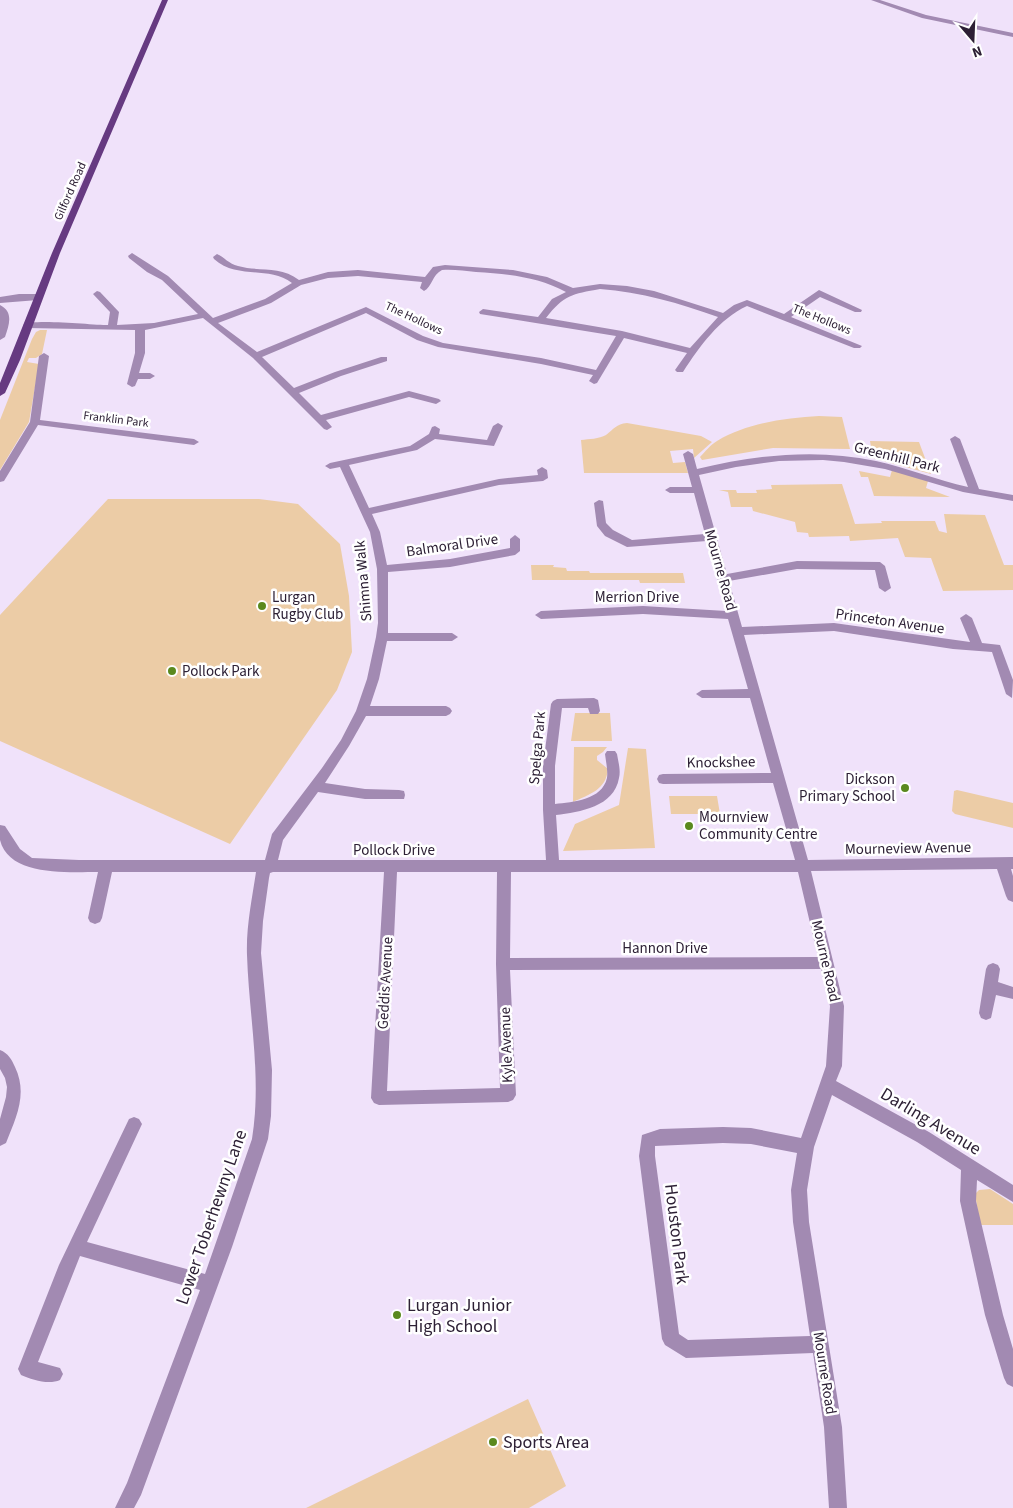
<svg xmlns="http://www.w3.org/2000/svg" width="1013" height="1508" viewBox="0 0 1013 1508" font-family="'Source Sans 3',sans-serif">
  <rect width="100%" height="100%" fill="#f0e2fa"/>
  <path fill="#eccca6" d="M40,330h7l-5,24 -6,4h-7l-2,4 12,2 -10,58 -29,48v-50l32,-81 4,-7z
    M819,416l23,1 8,32 -77,-1 -71,12 -2,-3c5,-5 10,-12 17,-16 30,-18 68,-23 102,-25z
    M627,423l74,13 11,6 -18,16 -1,-9 -23,2 3,12 12,-1 3,11h-104l-3,-33c8,-1 18,-1 25,-5 8,-6 10,-11 21,-12z
    M870,441l49,1 12,32 -58,-16z
    M892,470l36,11 -2,7 24,9 -76,-1 -6,-19h-7l-2,-6 31,6z
    M842,484l13,40 27,-1 -1,-2h54l4,10 8,2 -3,-19 41,1 19,50h9v25l-70,1 -12,-33 -26,-1 -7,-19 -48,3 -1,-5 -40,1 -1,-4 -11,-1 -2,-10 -42,-11 -1,-4h-21l-3,-15 -9,-2h17l1,3h20l-1,-3 16,-1 -1,-4z
    M108,499h151l39,5 42,40 9,52 3,56 -15,38 -107,154 -230,-103v-126z
    M531,565h23l-1,2 13,1 1,3h22l1,2h93l2,10h-45l-1,-3h-107z
    M575,713h35l2,28h-41z
    M574,747h33l-4,5 -6,4v4l11,9c-2,21 -18,25 -35,33z
    M628,748l18,1 9,99 -92,3 12,-27 44,-19z
    M957,790l56,13v25l-58,-14 -3,-3 2,-20z
    M669,796h48l3,18h-49z
    M990,1189l23,15v21h-33l-5,-31 4,-4z
    M528,1399l38,87 -37,22h-223z"/>
  <g fill="none" stroke-linecap="round" stroke-linejoin="round">
    <path fill="#a28ab2" fill-rule="evenodd" d="M871,0h9l46,15 87,18v4l-91,-19z
      M132,253l36,23 45,42 52,-19 27,-16c-24,-18 -55,-3 -78,-24l-1,-2 4,-3c7,3 12,10 21,12 21,6 42,-1 61,14l29,-8 30,-2 67,7 8,-10 12,-2 68,5 34,7 26,11 27,-4 27,2 27,5 69,22 11,-8 13,-5 37,14 35,-24 43,20 -1,2h-6l-35,-15 -29,20 71,29 -2,2h-6l-107,-42c-28,13 -47,40 -64,66h-6l-2,-2 12,-17 -63,-15 -27,45 -3,1 -5,-3 4,-6 -52,-11 -103,-17 -21,-7 -51,-27 -104,44 32,31 41,-16 46,-15h6v4l-46,15 -42,17 22,22 88,-24 30,8 2,2 -5,3 -27,-7 -83,23 6,7 -5,3 -3,-1 -71,-71 -50,-40 -58,12v23l-6,20h11l5,3 -5,3h-12l-3,7 -3,1 -5,-3 8,-31v-23l-108,-2 -4,-3c8,-7 70,0 85,0l2,-13 -17,-18 4,-3 3,1 19,20 -2,13 37,-2 44,-9 -36,-34 -15,-8 -18,-14 -1,-2zM442,270c11,-1 23,1 34,2 32,2 62,5 90,20l-14,7 -14,18 -55,-8 -4,3 1,2 136,22 -20,34 -55,-12 -98,-15 -20,-7 -57,-29 -109,45 -39,-29 53,-20 30,-18 27,-7 30,-2 64,6 -2,6 4,3c8,-4 8,-16 18,-21zM600,289c41,3 79,14 118,28l-28,31 -68,-17 -76,-13c18,-23 26,-24 54,-29z
      M19,294h19l4,3 -4,3 -38,3v-6z
      M0,305c14,7 9,20 5,32l-5,3z
      M44,353l5,3 -9,64 154,19 5,3 -5,3 -156,-20 -34,56 -4,1v-11l30,-49 9,-66z
      M498,423l5,3 -9,20 -59,-7 -18,11 -68,15 20,43 130,-29 39,-4 -1,-5 5,-3 5,3 1,8 -5,3 -44,4 -127,29 8,18 7,33 63,-6 60,-11v-9l5,-4 5,4v12l-5,4 -65,12 -62,5v61h64l6,4 -6,4h-65l-8,38 -9,27h76l4,2 2,3 -2,3 -4,2h-80l-17,30 -24,37 40,6 34,1 5,1 1,4 -1,4h-39l-47,-7 -35,48 -5,20h268l-3,-50v-44l8,-62 2,-3 4,-2 37,-1 4,2 2,11 -2,3h-8l-2,-6h-26l-7,58v38c18,-2 47,-4 52,-26 1,-7 -1,-16 -2,-24l2,-3h8l2,3c1,7 4,16 2,24 -5,29 -39,34 -63,37l3,45h236l-22,-77 -110,1 -4,-1 -2,-4 2,-4 4,-1 108,-1 -21,-75h-48l-6,-4 6,-4 46,-1 -20,-70 -85,-5 -102,5 -6,-4 6,-4 102,-5 83,5 -19,-70 -80,6 -22,-11 -8,-10 -3,-23 5,-3 4,1 3,22 7,7 19,10 73,-6 -11,-41h-24l-5,-3 5,-3h22l-9,-33 5,-3 5,3 4,15c59,-14 119,-21 179,-8 31,7 61,19 92,26l-18,-48 5,-3 5,3 19,50 34,6v6l-50,-9 -78,-23 -41,-7 -21,-2 -44,1 -43,6 -37,8 28,99 70,-13 83,1 5,4 6,22 -6,4 -6,-4 -4,-18 -78,-1 -68,12 13,46 92,-4 136,19 -10,-24 6,-4 6,4 10,25 18,2 13,35 -1,18 -6,-4 -14,-42 -39,-3 -119,-18 -90,4 64,225 205,-3v12h-2l2,7v26l-5,-2 -2,-4 -9,-27 -186,2 33,135 -2,60 -6,15 93,51 84,53v17l-36,-22 -1,21 27,114 10,34v38l-6,-3 -3,-6 -19,-63 -25,-114 1,-31 -44,-28 -85,-47 -18,52 -7,43 2,32 33,205 5,81h-18l-5,-81 -11,-74 -127,5 -21,-13 -3,-6 -23,-183 3,-21 18,-6 63,-2 28,1 50,10 25,-72 4,-60 -9,-37 -311,1 6,125 -3,5 -5,2 -129,3 -5,-2 -3,-5 13,-226h-111l-3,1 -1,5 -6,43 -2,32 11,117 -1,46 -3,23 -36,108 -91,248 -7,13h-19l12,-25 73,-193 -120,-34 -42,106 22,6 3,6 -3,6c-11,5 -28,0 -39,-5l-3,-6 41,-104 70,-146 5,-2 5,2 3,5 -55,118 118,32 47,-135c10,-62 -3,-122 -5,-184 -1,-28 5,-56 9,-83h-144l-10,46 -2,4 -5,2 -5,-2 -2,-4 10,-46c-29,0 -89,5 -98,-32 0,-4 0,-11 0,-15l5,1 15,23 12,9 47,2h186l7,-26 50,-66 19,-28 15,-29 11,-32 9,-42 2,-14 -1,-54 -7,-37 -30,-65 -10,2 -5,-3 5,-3 80,-17 19,-12 3,-7 3,-1 5,3 -1,5 48,6 6,-14zM397,872h100l-1,92 4,124 -113,3zM511,872h287l20,85 -308,1zM723,1143l28,1 46,9 -6,37 2,32 17,114 -122,4 -9,-6 -24,-178v-10z
      M993,963l5,2 2,4 -2,13 15,5v12l-17,-4 -5,23 -5,2 -5,-2 -2,-5 7,-44 2,-4z
      M0,1050c8,3 12,10 15,17 13,27 1,51 -9,76l-6,3v-27l6,-22 1,-10 -2,-9 -5,-9z"/>
    <path fill="#663a81" fill-rule="evenodd" d="M162,0h6l-108,253 -40,107 -15,33 -5,3v-13l52,-130z"/>
  </g>
  <g fill="#5a891e" stroke="#fff" stroke-width="2">
    <circle cx="262" cy="606" r="5"/>
    <circle cx="172" cy="671" r="5"/>
    <circle cx="905" cy="788" r="5"/>
    <circle cx="689" cy="826" r="5"/>
    <circle cx="397" cy="1315" r="5"/>
    <circle cx="493" cy="1442" r="5"/>
  </g>
  <g text-anchor="middle" stroke-width="5" stroke-linejoin="round" paint-order="stroke">
    <g font-size="12" fill="#2d2035" stroke="#fff">
      <text transform="translate(70 191) rotate(-66)" y="4">Gilford Road</text>
      <text transform="translate(414 318) rotate(25)" y="4">The Hollows</text>
      <text transform="translate(822 319) rotate(22)" y="4">The Hollows</text>
      <text transform="translate(116 419) rotate(7)" y="4">Franklin Park</text>
    </g>
    <g font-size="15" fill="#2d2035" stroke="#fff">
      <text transform="translate(897 457) rotate(14)" y="5">Greenhill Park</text>
      <text transform="translate(452 545) rotate(-8)" y="5">Balmoral Drive</text>
      <text transform="translate(721 570) rotate(74)" y="5">Mourne Road</text>
      <text transform="translate(363 581) rotate(-95)" y="5">Shimna Walk</text>
      <text x="637" y="602">Merrion Drive</text>
      <text transform="translate(890 621) rotate(8)" y="5">Princeton Avenue</text>
      <text transform="translate(537 748) rotate(-85)" y="5">Spelga Park</text>
      <text transform="translate(721 762) rotate(-1)" y="5">Knockshee</text>
      <text transform="translate(908 848) rotate(-1)" y="5">Mourneview Avenue</text>
      <text x="394" y="855">Pollock Drive</text>
      <text x="665" y="953">Hannon Drive</text>
      <text transform="translate(826 961) rotate(77)" y="5">Mourne Road</text>
      <text transform="translate(385 983) rotate(-87)" y="5">Geddis Avenue</text>
      <text transform="translate(506 1045) rotate(-92)" y="5">Kyle Avenue</text>
      <text transform="translate(825 1373) rotate(81)" y="5">Mourne Road</text>
    </g>
    <g font-size="15" fill="#2d2035" stroke="#fff" text-anchor="start">
      <text x="272" y="602">Lurgan<tspan x="272" dy="17">Rugby Club</tspan></text>
      <text x="182" y="676">Pollock Park</text>
      <text x="895" y="784" text-anchor="end">Dickson<tspan x="895" dy="17">Primary School</tspan></text>
      <text x="699" y="822">Mournview<tspan x="699" dy="17">Community Centre</tspan></text>
    </g>
    <g font-size="18" fill="#2d2035" stroke="#fff">
      <text transform="translate(931 1121) rotate(31)" y="6">Darling Avenue</text>
      <text transform="translate(211 1217) rotate(-71)" y="6">Lower Toberhewny Lane</text>
      <text transform="translate(677 1234) rotate(83)" y="6">Houston Park</text>
    </g>
    <g font-size="18" fill="#2d2035" stroke="#fff" text-anchor="start">
      <text x="407" y="1311">Lurgan Junior<tspan x="407" dy="21">High School</tspan></text>
      <text x="503" y="1448">Sports Area</text>
    </g>
  </g>
  <g transform="translate(973 40) rotate(161)" stroke="#ffffff" stroke-width="4" paint-order="stroke">
  <path d="M0-4L9 19L0 12L-9 19Z" fill="#2d2035"/>
  <text y="-8" font-size="14" font-weight="bold" text-anchor="middle" fill="#2d2035">N</text>
  </g>
</svg>
